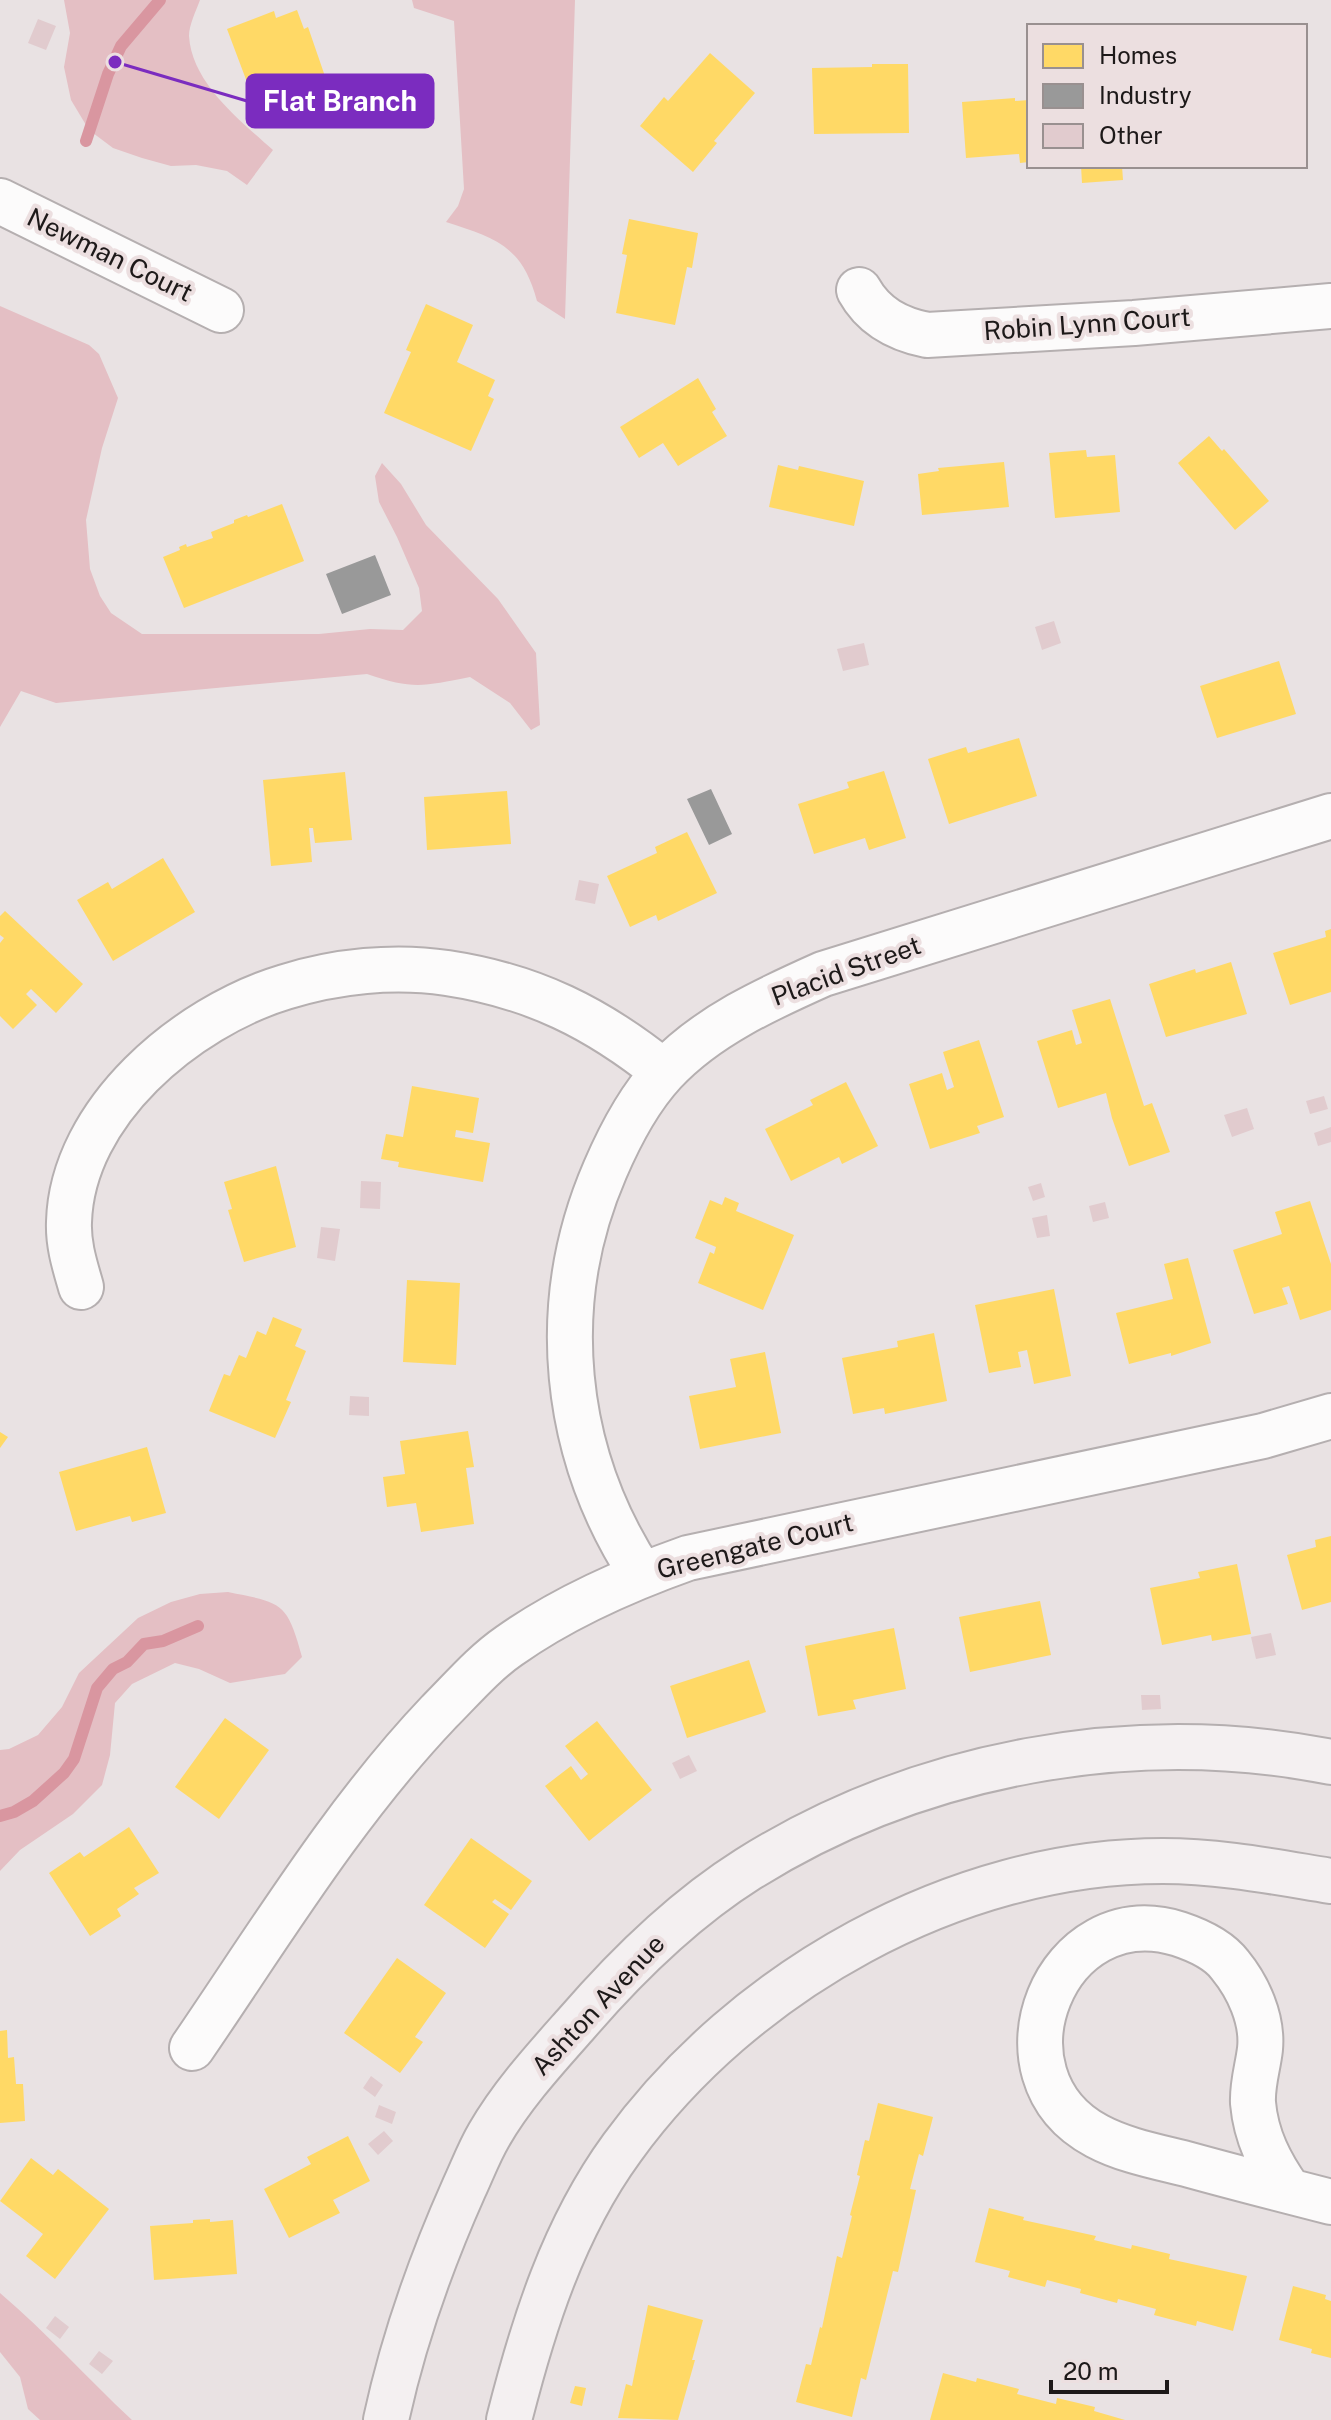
<svg xmlns="http://www.w3.org/2000/svg" width="1331" height="2420" viewBox="0 0 1331 2420" font-family="'Public Sans',sans-serif">
  <rect width="100%" height="100%" fill="#e9e2e3"/>
  <path fill="#e4bfc4" d="M64,0h136c-4,11 -11,25 -11,36 3,48 52,85 84,114l-26,35 -20,-14 -31,-6 -25,1 -29,-8 -29,-10 -24,-18 -18,-30 -7,-33 6,-34z
    M412,0h163l-10,319 -28,-18c-15,-56 -42,-63 -91,-79l12,-16 6,-17 -10,-168 -40,-13z
    M0,306l89,39 10,9 19,44 -16,50 -16,72 4,49 10,27 11,17 31,21h177l51,-5 33,1 19,-19 -3,-23 -22,-51 -18,-35 -4,-26 7,-13 19,21 25,41 72,74 38,54 4,72 -9,5 -21,-27 -40,-26c-47,9 -56,13 -103,-3l-311,29 -35,-12 -21,36z
    M228,1592c54,11 59,9 74,65l-17,17 -55,9 -31,-14 -24,-6 -43,21 -17,19 -5,52 -8,30 -29,29 -53,36 -20,21v-121l9,-1 29,-14 24,-28 17,-34 59,-55 33,-16 29,-8z
    M0,2293c47,40 87,85 132,127h-92l-12,-11 -8,-32 -20,-25z"/>
  <path fill="#ffd966" d="M297,10l7,19 4,-2 30,87 -36,14 -13,-35 -33,13 -29,-77 47,-18 2,7z
    M710,53l45,40 -41,48 3,2 -24,29 -53,-46 24,-29 4,4z
    M872,64h36l1,69 -95,1 -2,-66 60,-1z
    M1015,98v3l14,-1v62l-9,1 -1,-9 -53,4 -4,-56z
    M1081,166h41l1,14 -41,3z
    M629,219l69,14 -6,35 -5,-1 -12,58 -59,-12 11,-58 -5,-1z
    M426,304l47,21 -16,37 38,18 -7,16 6,3 -23,52 -87,-38 27,-61 -5,-2z
    M698,378l18,31 -4,3 15,24 -49,30 -15,-23 -24,15 -19,-31z
    M1209,436l13,15 2,-2 45,52 -34,29 -57,-67z
    M1086,450l1,7 28,-2 5,57 -65,6 -6,-65z
    M1004,462l5,45 -87,8 -4,-41 21,-3 -1,-3z
    M778,465l20,5 1,-4 65,15 -10,45 -85,-19z
    M282,504l22,57 -120,47 -21,-51 17,-7 -1,-3 7,-3 1,3 26,-9 -2,-6 23,-9v-3l13,-5 1,2z
    M1279,661l17,53 -79,24 -17,-52z
    M1019,738l18,58 -88,28 -21,-65 38,-12 2,6z
    M884,771l22,67 -37,12 -4,-12 -51,16 -16,-50 51,-16 -2,-6z
    M345,772l7,68 -37,3 -2,-15h-4l3,34 -41,4 -8,-86z
    M507,791l4,53 -84,6 -3,-53z
    M687,832l30,61 -59,28 -2,-6 -26,12 -23,-51 50,-23 -2,-6z
    M163,858l32,54 -82,49 -36,-61 31,-18 4,7z
    M5,911l78,73 -27,29 -25,-24 -5,5 11,11 -24,24 -13,-13v-73l4,-5 -4,-3v-19z
    M1331,929v63l-41,13 -17,-52 53,-16 -1,-6z
    M1231,962l16,52 -81,23 -17,-53 46,-15 1,4z
    M1110,999l34,107 8,-3 18,49 -41,14 -17,-48 -6,-25 -48,15 -21,-67 35,-11 4,15 6,-2 -10,-33z
    M979,1040l25,77 -27,9 3,7 -50,16 -21,-65 33,-11 5,17 7,-3 -11,-35z
    M846,1082l32,64 -36,18 -3,-7 -48,24 -26,-52 48,-24 -3,-5z
    M412,1086l67,12 -6,35 -17,-3 -1,7 35,6 -7,39 -85,-15 1,-5 -18,-3 5,-25 17,3z
    M276,1166l20,81 -52,15 -16,-52 4,-1 -8,-27z
    M725,1197l14,6 -3,8 58,24 -31,75 -65,-27 12,-31 4,2 2,-7 -21,-9 15,-38 12,5z
    M1310,1201l21,63v46l-31,10 -11,-34 -7,2 6,16 -34,10 -21,-64 49,-16 -7,-22z
    M1188,1258l23,85 -40,13v-3l-42,11 -13,-51 57,-14 -9,-35z
    M407,1280l53,3 -4,82 -53,-3z
    M1054,1289l17,87 -37,8 -7,-34 -9,2 3,15 -32,6 -14,-68z
    M273,1317l29,12 -7,17 11,5 -20,49 5,2 -16,36 -66,-27 15,-37 6,2 9,-21 7,3 11,-27 9,4z
    M934,1333l13,68 -62,13 -1,-6 -31,6 -11,-56 56,-11 -1,-6z
    M765,1352l16,81 -81,16 -11,-53 47,-9 -6,-28z
    M468,1431l6,36 -8,1 8,56 -53,8 -5,-29 -29,4 -4,-30 22,-3 -5,-33z
    M0,1432l8,5 -8,11z
    M147,1447l19,66 -34,9 -2,-6 -54,15 -17,-59z
    M1331,1536v66l-29,8 -15,-55 29,-8 -1,-7z
    M1237,1564l14,70 -39,7 -1,-6 -49,10 -12,-57 50,-10 -2,-6z
    M1040,1601l11,54 -81,17 -11,-55z
    M894,1628l12,61 -53,11 3,9 -38,7 -13,-70z
    M749,1660l17,52 -79,26 -17,-52z
    M225,1718l44,32 -50,69 -44,-32z
    M597,1721l55,69 -63,51 -44,-55 26,-20 10,14 7,-6 -23,-28z
    M129,1827l30,46 -25,15 5,6 -22,15 4,7 -31,20 -41,-63 31,-21 4,5z
    M471,1838l61,43 -21,29 -16,-11 -3,3 17,12 -24,34 -61,-43z
    M397,1958l49,35 -31,44 8,5 -23,31 -56,-40z
    M7,2030l1,28 6,-1 2,27h7l2,37 -25,2v-92z
    M878,2103l55,14 -10,39 -4,-2 -9,35 6,1 -18,82 -5,-1 -27,109 -5,-2 -9,39 -56,-15 10,-38 5,1 9,-38 2,1 15,-72 5,2 10,-42 -2,-1 10,-39 -3,-1 8,-35 4,1z
    M348,2136l22,45 -37,19 7,13 -51,25 -25,-49 47,-25 -4,-7z
    M31,2158l22,17 5,-6 51,40 -54,70 -29,-23 17,-22 -43,-33z
    M989,2208l35,9 -1,3 73,16 -2,4 37,9 1,-4 38,9 -1,5 78,17 -14,55 -36,-10 -1,5 -42,-11 2,-6 -38,-10 -1,4 -37,-10 1,-4 -34,-9 -2,7 -37,-10 2,-6 -35,-9z
    M210,2219v3l23,-2 4,54 -83,6 -4,-54 43,-3v-3z
    M1293,2286l33,9 -1,4 6,2v57l-20,-5 1,-4 -33,-9z
    M648,2305l55,15 -11,40h3l-17,60 -60,-2 8,-34 6,2z
    M943,2373l33,9 1,-4 42,11 -2,5 39,10 1,-6 38,9 -1,4 31,9h-195z
    M575,2386l11,2 -4,18 -12,-3z"/>
  <path fill="#999" d="M375,555l16,40 -49,19 -16,-40z
    M711,789l21,45 -23,11 -22,-46z"/>
  <g fill="none" stroke-linecap="round" stroke-linejoin="round">
    <path stroke="#d996a0" stroke-width="12" d="M86,141l22,-67 13,-28 39,-46
      M0,1816l14,-4 19,-11 31,-28 10,-14 23,-71 16,-19 14,-7 17,-18 19,-3 35,-15"/>
  </g>
  <path fill="#e1cbce" d="M38,19l18,7 -10,24 -18,-7z
    M1054,621l7,22 -19,7 -7,-23z
    M864,643l5,22 -26,6 -6,-22z
    M579,880l20,4 -4,20 -20,-4z
    M1324,1096l4,13 -18,5 -4,-13z
    M1247,1108l7,21 -22,8 -8,-22z
    M1331,1127v15l-13,4 -4,-13z
    M361,1181l20,1 -1,27 -20,-1z
    M1041,1183l4,14 -12,4 -5,-14z
    M1105,1202l4,16 -16,4 -4,-16z
    M1047,1215l3,21 -13,2 -5,-20z
    M321,1227l19,2 -5,32 -18,-3z
    M350,1396l19,1v19l-20,-1z
    M1271,1633l5,22 -20,4 -5,-22z
    M1141,1695h19l1,14 -19,1z
    M689,1755l8,16 -17,8 -8,-16z
    M371,2076l12,9 -8,12 -12,-9z
    M379,2105l17,7 -4,12 -17,-7z
    M384,2131l9,10 -15,14 -10,-11z
    M55,2316l14,11 -9,12 -14,-11z
    M99,2351l14,10 -11,13 -13,-10z"/>
  <g fill="none" stroke-linecap="round" stroke-linejoin="round">
    <g stroke="#b5afb0" stroke-width="48">
      <path id="street" d="M0,201l221,109
        M859,290c15,27 39,39 68,45l207,-12 197,-17
        M81,1287c-6,-21 -13,-42 -12,-65 3,-110 117,-205 216,-235 51,-16 109,-22 162,-14 86,13 150,45 217,99
        M642,1575c-80,-122 -95,-271 -37,-405 15,-35 33,-70 59,-98 43,-46 103,-73 159,-98l508,-158
        M192,2048c78,-114 151,-235 247,-336 23,-23 44,-48 70,-66 55,-39 117,-66 179,-88l575,-122 68,-20
        M1289,2191c-19,-27 -33,-54 -36,-88 -1,-19 5,-36 7,-54 3,-30 -12,-62 -30,-84 -12,-16 -33,-25 -51,-31 -123,-39 -196,141 -82,202 28,15 62,21 93,29 47,13 94,25 141,37"/>
    </g>
    <g stroke="#b5afb0" stroke-width="48">
      <path id="secondary" d="M386,2420c17,-79 45,-158 78,-232 8,-17 15,-36 25,-53 23,-40 56,-76 87,-111 50,-58 107,-114 172,-155 171,-107 385,-146 583,-107
        M509,2420c24,-95 54,-191 113,-272 121,-167 333,-287 541,-287 57,0 112,11 168,20"/>
    </g>
    <use href="#street" stroke="#fcfbfb" stroke-width="44"/>
    <use href="#secondary" stroke="#f4f0f1" stroke-width="44"/>
  </g>
  <g text-anchor="middle" stroke-width="8" stroke-linejoin="round" paint-order="stroke">
    <g font-size="26" fill="#1d1919" stroke="#ecdfe0">
      <text transform="translate(110 255) rotate(26)" y="9">Newman Court</text>
      <text transform="translate(1087 324) rotate(-4)" y="9">Robin Lynn Court</text>
      <text transform="translate(846 971) rotate(-20)" y="9">Placid Street</text>
      <text transform="translate(755 1546) rotate(-14)" y="9">Greengate Court</text>
      <text transform="translate(598 2005) rotate(-47)" y="9">Ashton Avenue</text>
    </g>
  </g>
  <path fill="none" stroke="#7b2cbf" stroke-width="3" d="M115 62L247 101"/>
  <circle fill="#7b2cbf" stroke="#ecdfe0" stroke-width="3" cx="115" cy="62" r="8"/>
  <rect fill="#7b2cbf" stroke="#7b2cbf" stroke-width="3" x="247" y="75" width="186" height="52" rx="8"/>
  <g font-size="28" text-anchor="middle" font-weight="bold" fill="#fff">
    <text x="340" y="111">Flat Branch</text>
  </g>
  <rect x="1027" y="24" width="280" height="144" fill="#ecdfe0" stroke="#999090" stroke-width="2"/>
  <rect x="1043" y="44" width="40" height="24" fill="#ffd966" stroke="#999090" stroke-width="2"/>
  <text x="1099" y="64" font-size="24" fill="#1d1919">Homes</text>
  <rect x="1043" y="84" width="40" height="24" fill="#999999" stroke="#999090" stroke-width="2"/>
  <text x="1099" y="104" font-size="24" fill="#1d1919">Industry</text>
  <rect x="1043" y="124" width="40" height="24" fill="#e1cbce" stroke="#999090" stroke-width="2"/>
  <text x="1099" y="144" font-size="24" fill="#1d1919">Other</text>
  <path d="M1051 2380v12h116v-12" fill="none" stroke="#1d1919" stroke-width="4"/>
  <text x="1063" y="2380" font-size="24" fill="#1d1919" stroke="#ecdfe0" stroke-width="6" paint-order="stroke">20 m</text>
</svg>
